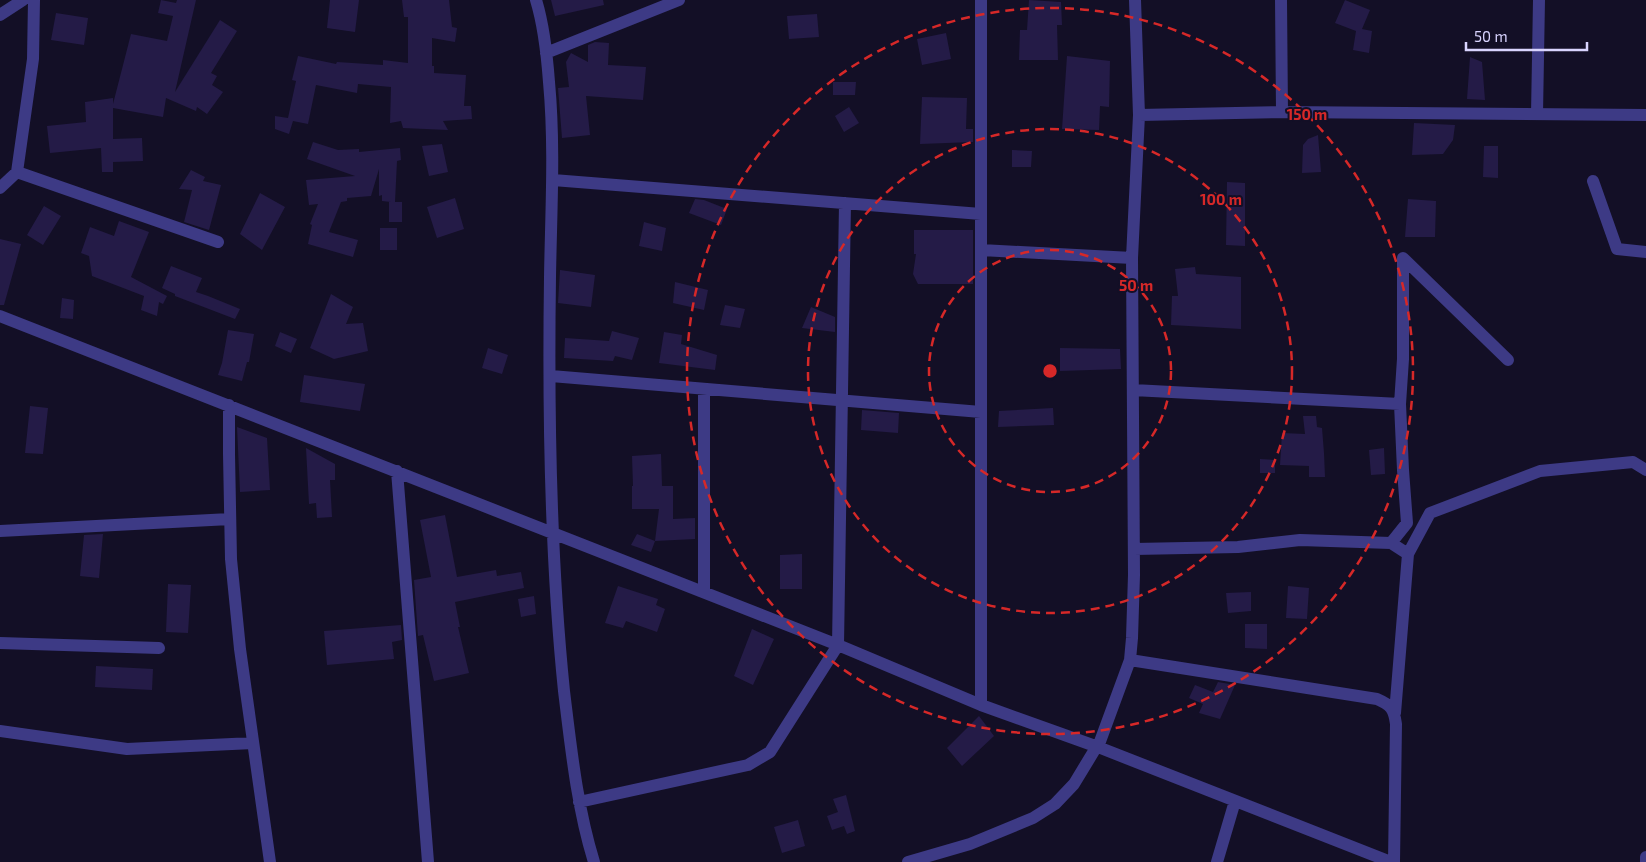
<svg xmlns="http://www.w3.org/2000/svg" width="1646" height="862" viewBox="0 0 1646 862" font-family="'Exo 2',sans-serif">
  <rect width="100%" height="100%" fill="#130f26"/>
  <path fill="#241b47" d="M161,0l15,3 1,-3h19l-21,92 45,-72 17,11 -26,42 6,3 -5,9 11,7 -16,22 -10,-7 -1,4 -30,-13 -3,19 -50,-9v31l29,-1 1,23 -30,1v10h-11l-1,-24 -51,5 -3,-27 39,-4 -1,-20 28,-4v6l18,-70 36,7 6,-25 -15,-3z
    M330,0h29l-4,32 -28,-4z
    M402,0h47l3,27 5,1 -2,14 -23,-4v28h2v7l32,2 -2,31h7l1,13 -29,2 5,9 -45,-2 -2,-7 -11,2 1,-36 -33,-3 -1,9 -41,-8 -8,39 -15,-3 -4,13 -14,-5v-13l13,2 8,-37 -4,-1 6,-24 38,8 1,-2 46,3v-5l25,3v-46h-4z
    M551,0h52l1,5 -49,11z
    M1029,0l32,2 1,23h-5l1,35h-39l1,-30h7z
    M1345,0l25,10 -8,19 10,2 -3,22 -16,-3 3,-19 -21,-8z
    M56,13l32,5 -4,27 -33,-5z
    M817,14l2,23 -30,2 -2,-23z
    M946,33l5,26 -29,6 -5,-26z
    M595,42l14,1 -1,22 38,2 -3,33 -57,-4 4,39 -28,3 -4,-50 11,-1 -3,-25 5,-9 17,9v-17z
    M1067,56l43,5 -1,46 -9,-1 -1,24 -37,-1z
    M1470,57l12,5 3,38 -18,-1z
    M833,82h23l-1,13h-22z
    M922,97l45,1 -1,31h7v13l-53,2z
    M849,107l10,16 -15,9 -9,-16z
    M1414,123l41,2 -2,15 -10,14 -31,1z
    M1318,135l3,37 -19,1 1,-28 5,-6z
    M313,142l25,8 21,-1v3l41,-4 1,12 -4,1 -2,41h7v20h-13v-20h2l-9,-1v-6l-3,1v-27l-8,27 -24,2v3l-6,1 -12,30 29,8 -5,17 -45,-13 4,-19 -2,-1 8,-20 -9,1 -3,-25 49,-4 -48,-17z
    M442,144l6,28 -19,4 -7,-30z
    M1484,146h14v32l-15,-1z
    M1012,150l20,1 -1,16h-19z
    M191,170l14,7 -2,4 18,4 -12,45 -25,-8 8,-32 -13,-1z
    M1227,182l18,1v63l-19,-1z
    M260,193l25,14 -23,43 -22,-16z
    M455,198l9,31 -27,9 -10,-31z
    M695,199l9,1 23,9 -6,16 -32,-12z
    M1408,199l28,2 -1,36h-30z
    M44,206l17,10 -18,29 -16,-10z
    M119,221l30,11 -18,45 36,19 -4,8 -4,-2 -2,14 -16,-6 3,-14 -52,-20 -3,-20 -8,-3 9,-26 24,9z
    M644,222l22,6 -4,23 -23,-5z
    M380,228h17v22h-17z
    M914,230h59v54h-55l-5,-10 3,-20h-2z
    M0,239l21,5 -17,61h-4z
    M171,266l31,12 -6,14 12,4 32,13 -5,10 -60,-23v-2l-13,-6z
    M1195,267l1,7 45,3v52l-70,-4 1,-29h6l-3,-27z
    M560,270l35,5 -4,32 -33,-4z
    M675,282l33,8 -4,20 -31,-7z
    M331,294l22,13 -7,17 17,-1 5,28 -34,8 -24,-11z
    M62,298l12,2 -1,19 -13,-1z
    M725,305l20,4 -5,19 -20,-3z
    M811,307l24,10v15l-33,-4z
    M228,330l26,4 -5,28h-2l-5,19 -24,-6 4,-12z
    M612,331l27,7 -7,22 -17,-4 -2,5 -49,-3 1,-20 44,3z
    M280,332l17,7 -6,14 -16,-7z
    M664,332l18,3 -1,9 36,11 -2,15 -56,-7z
    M488,348l20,7 -6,19 -20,-6z
    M1060,348l60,1 1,20 -61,2z
    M304,375l61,9 -5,27 -60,-9z
    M30,406l18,2 -5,46 -18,-1z
    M1053,408l1,17 -56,2 1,-16z
    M862,410l37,3 -1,20 -37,-3z
    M1303,416h13l1,11 5,1 2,25 1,24h-16v-11l-29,-1 2,-32 23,1z
    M237,427l30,11 3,52 -30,2z
    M306,448l29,16v16h-5l2,37 -15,1 -1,-15 -7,1z
    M1384,448l1,26 -14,1 -2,-25z
    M661,454l1,32h11v33l22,-1v21l-40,2 4,-32h-27v-23h1l-1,-30z
    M1260,459l15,1v13h-15z
    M445,515l12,62 39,-7 1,6 24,-4 3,16 -69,14 5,25h-2l11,46 -35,8 -11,-46 -5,1 -4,-56 17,-3 -11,-57z
    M103,534l-4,44 -19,-2 4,-41z
    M637,534l18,7 -4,11 -20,-7z
    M802,554v35h-22v-34z
    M168,584l23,1 -3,48 -22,-1z
    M618,586l40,13 -2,6 9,4 -8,23 -31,-11 -3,7 -18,-5z
    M1288,586l21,2 -2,31 -21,-1z
    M1251,592v19l-23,2 -2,-20z
    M534,596l2,18 -15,3 -3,-18z
    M1245,624h22v25l-22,-1z
    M401,625l1,15 -10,2 2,17 -67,6 -3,-34z
    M752,629l22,10 -21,46 -19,-9z
    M96,666l57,3 -1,21 -57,-3z
    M1218,682l17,3 -15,34 -21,-6 4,-9 -14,-6 6,-13 18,7z
    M979,716l15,20 -32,30 -15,-18z
    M846,795l9,36 -8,3 -3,-8 -12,4 -5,-14 11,-4 -5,-13z
    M798,820l7,26 -23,7 -8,-26z"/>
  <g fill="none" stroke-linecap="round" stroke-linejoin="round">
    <path stroke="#3d3a85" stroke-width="12" d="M536,0c8,26 11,55 13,82 6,65 2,130 1,195 -2,138 0,277 14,414 7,57 13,116 30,171
      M1281,0l1,112 364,3
      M0,15l23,-15
      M546,53l133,-53
      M1537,114l2,-114
      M1139,115l143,-3
      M17,172l201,70
      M553,180l428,34
      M1593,181l24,68 29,3
      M0,188l17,-16 16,-113 1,-59
      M981,250l151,8
      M0,316l838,329 143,60 117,42 293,115
      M551,376l430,36
      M704,389v203
      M1133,390l267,14 3,66 4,53 -16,20
      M1400,404l3,-45v-101l105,102
      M229,405v49l2,105 9,90 30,213
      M397,471l31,391
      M0,531l230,-12
      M1134,549l104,-2 62,-7 91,3 17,11
      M0,643l159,5
      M1130,660l247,39c14,6 17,10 19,25l-2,138
      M981,705v-705
      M1395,713l13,-159 22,-41 110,-42 93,-9 13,8
      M0,731l127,18 126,-6
      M1098,747l32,-87 2,-22 2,-63 -2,-317 7,-143 -4,-115
      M579,802l169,-37 22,-13 68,-107 7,-442
      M908,862l62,-18 63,-26 22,-14 19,-20 23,-38
      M1217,862l18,-61
      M1646,862v-5"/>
  </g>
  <g fill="none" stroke="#d62828" stroke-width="2.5" stroke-dasharray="9 6">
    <circle cx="1050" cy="371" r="121"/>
    <circle cx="1050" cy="371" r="242"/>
    <circle cx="1050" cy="371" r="363"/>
  </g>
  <circle cx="1050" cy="371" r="8" fill="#d62828" stroke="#130f26" stroke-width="2.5"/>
  <g font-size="15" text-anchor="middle" font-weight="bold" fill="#d62828" stroke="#130f26" stroke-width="4" stroke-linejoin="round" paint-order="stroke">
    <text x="1307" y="120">150 m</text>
    <text x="1221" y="205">100 m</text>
    <text x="1136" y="291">50 m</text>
  </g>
  <path d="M1466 42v8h121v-8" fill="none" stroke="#d9d4ff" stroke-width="2.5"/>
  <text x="1474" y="42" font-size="15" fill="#d9d4ff" stroke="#130f26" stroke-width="4" paint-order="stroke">50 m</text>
</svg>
